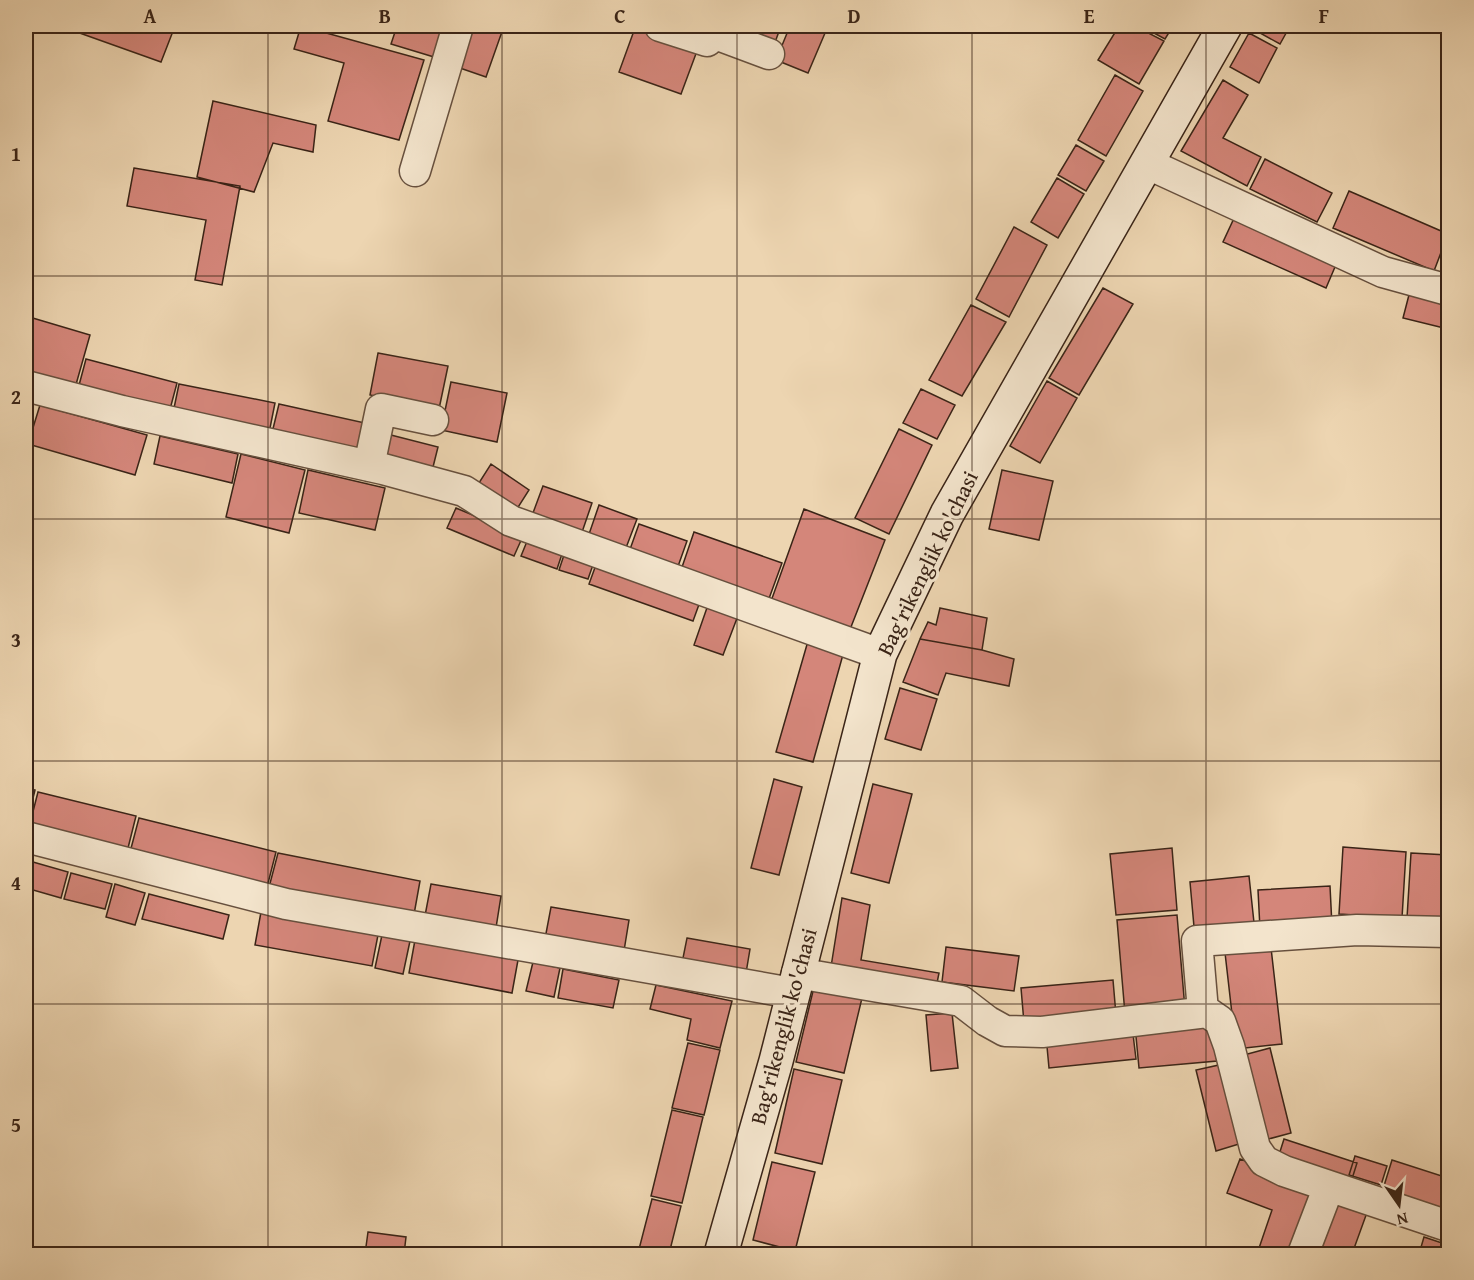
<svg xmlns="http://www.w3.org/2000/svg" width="1474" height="1280" viewBox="0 0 1474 1280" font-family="'Gentium Book Plus',serif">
  <rect width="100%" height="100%" fill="#edd5b1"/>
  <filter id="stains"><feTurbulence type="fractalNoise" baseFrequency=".00333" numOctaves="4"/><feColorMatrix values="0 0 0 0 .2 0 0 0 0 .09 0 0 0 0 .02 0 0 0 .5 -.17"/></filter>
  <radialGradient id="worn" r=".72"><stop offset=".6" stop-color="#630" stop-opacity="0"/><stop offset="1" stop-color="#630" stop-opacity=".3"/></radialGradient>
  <path fill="#d4867a" stroke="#3a2417" stroke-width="1.5" d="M60,26h115l-14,36z
    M301,26l123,34 -25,80 -71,-19 16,-58 -50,-14z
    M397,26h46l-9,31 -43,-13z
    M471,26h33l-18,51 -29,-10z
    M720,26h61l-7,19z
    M790,26h38l-20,47 -32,-13z
    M1119,26h16l29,15 -25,43 -41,-24z
    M1141,26h32l-8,13z
    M1252,26h38l-10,18 -29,-16z
    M635,28l62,23 -16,43 -62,-22z
    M1249,33l28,15 -18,35 -29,-16z
    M1115,75l28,16 -37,65 -28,-16z
    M1223,80l25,15 -25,43 38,19 -14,29 -66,-35z
    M213,101l103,24 -3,27 -40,-9 -19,49 -57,-15z
    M1076,145l28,16 -18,30 -28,-16z
    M1265,159l67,34 -15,29 -67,-33z
    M134,168l106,18 -18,99 -27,-5 11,-60 -79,-14z
    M1057,178l27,16 -26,44 -27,-16z
    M1349,191l99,43 -14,37 -101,-43z
    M1236,214l102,46 -12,28 -103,-46z
    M1014,227l33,18 -38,72 -33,-18z
    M1103,288l30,16 -54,91 -30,-17z
    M1410,291l38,9v29l-45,-11z
    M971,305l35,17 -44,74 -33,-16z
    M26,316l64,19 -15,53 -49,-14z
    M378,353l70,13 -9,43 -69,-14z
    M86,359l91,24 -8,30 -91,-24z
    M1047,381l30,17 -37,65 -30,-17z
    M451,382l56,11 -10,49 -56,-12z
    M179,384l96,19 -6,30 -96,-20z
    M921,389l34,16 -18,34 -34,-16z
    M279,404l86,19 -7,30 -86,-20z
    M40,405l107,30 -12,40 -107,-31z
    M899,429l33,16 -43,89 -34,-16z
    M387,434l51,13 -6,24 -51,-12z
    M160,436l78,18 -6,29 -78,-19z
    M241,454l64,16 -16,63 -63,-16z
    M491,464l38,26 -14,22 -38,-26z
    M308,470l77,18 -10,42 -76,-17z
    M1002,470l51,11 -14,59 -50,-11z
    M543,486l49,17 -12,35 -50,-17z
    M599,505l38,14 -13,34 -37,-13z
    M456,508l67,28 -9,20 -67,-28z
    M804,509l81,31 -36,92 -79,-28z
    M639,524l48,17 -11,31 -48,-17z
    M694,532l88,31 -15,41 -87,-31z
    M528,539l35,12 -6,18 -36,-13z
    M565,552l29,10 -6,17 -29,-9z
    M597,562l104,37 -8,22 -104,-37z
    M709,602l30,11 -16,42 -29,-10z
    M940,608l47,10 -5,32 -62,-11 8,-17 8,3z
    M920,639l62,11 32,9 -5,27 -63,-13 -8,22 -35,-13z
    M808,641l36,10 -31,111 -37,-10z
    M900,688l37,11 -16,51 -36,-11z
    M774,779l28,8 -23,88 -28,-7z
    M873,784l39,10 -23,89 -38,-10z
    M26,788l9,2 -9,36z
    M38,792l98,24 -10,40 -98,-25z
    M139,818l137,34 -10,39 -137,-35z
    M1343,847l63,5 -4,66 -63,-4z
    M1172,848l5,62 -61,5 -6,-61z
    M278,853l142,28 -7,39 -145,-29z
    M1411,853l37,2v66l-41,-3z
    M26,860l42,12 -7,26 -35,-10z
    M71,873l41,11 -7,25 -41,-10z
    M1249,876l6,56 -60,6 -5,-56z
    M115,884l30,9 -10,32 -29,-8z
    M431,884l70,12 -6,38 -71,-13z
    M1330,886l2,40 -72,3 -2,-39z
    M149,894l80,21 -6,24 -81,-20z
    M842,898l28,7 -9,55 78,13 -3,15 -106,-15z
    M551,907l78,13 -6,37 -79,-13z
    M261,912l117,23 -6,31 -117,-21z
    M1177,915l8,94 -60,5 -8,-94z
    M382,935l28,6 -7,33 -28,-6z
    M687,938l63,11 -5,30 -64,-11z
    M1270,939l12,105 -46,5 -12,-105z
    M415,940l103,20 -6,33 -103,-20z
    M946,947l73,9 -5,35 -72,-9z
    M533,962l27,6 -6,29 -28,-6z
    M563,969l56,11 -6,28 -55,-10z
    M1113,980l3,35 -92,8 -3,-35z
    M656,985l76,16 -12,47 -33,-8 4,-21 -41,-10z
    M814,987l48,11 -18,75 -48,-11z
    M952,1013l6,55 -27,3 -5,-56z
    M1208,1019l9,42 -78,7 -4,-42z
    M1132,1026l4,33 -87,9 -3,-32z
    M688,1043l32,7 -16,65 -32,-7z
    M1270,1048l21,85 -30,8 -21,-85z
    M1219,1065l20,79 -23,7 -20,-81z
    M794,1069l48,11 -20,84 -47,-11z
    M672,1110l31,7 -21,86 -31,-7z
    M1284,1139l73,24 -6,19 -73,-24z
    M1355,1156l32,10 -6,19 -32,-10z
    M1240,1159l81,30 -24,65h-40l15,-44 -45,-17z
    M1392,1160l56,18 -1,32 -64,-21z
    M772,1162l43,10 -20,79 -42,-11z
    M1333,1195l36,12 -17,47h-41z
    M652,1199l29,7 -12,48 -31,-1z
    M368,1232l38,5 -2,17h-39z
    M1424,1237l24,8v9h-29z"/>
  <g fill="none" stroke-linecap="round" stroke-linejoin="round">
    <g stroke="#67503e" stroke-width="33">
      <path id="street" d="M660,26l47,15 3,-9 59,22
        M1146,163l237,109 65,18
        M415,171l43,-145
        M26,386l96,25 261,58 81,22 47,30 369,133
        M369,466l12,-57 52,11
        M26,837l260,67 506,89
        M797,973l164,28 26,20 18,10 37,1 165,-20 13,9 9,25 26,102 9,13 20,10 164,55
        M1203,1011l-6,-70 160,-11 91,2
        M1303,1254l26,-68"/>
    </g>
    <g stroke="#3a2417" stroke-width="36">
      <path id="secondary" d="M721,1254l55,-193 104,-407 67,-140 278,-488"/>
    </g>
    <use href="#street" stroke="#f3e4cc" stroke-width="30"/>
    <use href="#secondary" stroke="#f3e4cc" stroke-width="33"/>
  </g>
  <path fill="none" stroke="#3a2417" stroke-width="1.5" stroke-opacity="0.55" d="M268,26v1228M502,26v1228M737,26v1228M972,26v1228M1206,26v1228M26,276h1422M26,519h1422M26,761h1422M26,1004h1422"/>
  <g text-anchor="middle" stroke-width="6" stroke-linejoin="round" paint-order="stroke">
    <g font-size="22" fill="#3a2417" stroke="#f3e4cc">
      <text transform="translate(927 563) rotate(-64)" y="8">Bag'rikenglik ko'chasi</text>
      <text transform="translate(783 1026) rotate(-75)" y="8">Bag'rikenglik ko'chasi</text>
    </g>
  </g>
  <rect width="1474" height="1280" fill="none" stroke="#edd5b1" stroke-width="66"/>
  <g transform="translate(1399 1205) rotate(166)" stroke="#f3e4cc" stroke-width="4.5" paint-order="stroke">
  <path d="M0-4.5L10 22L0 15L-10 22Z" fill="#3a2417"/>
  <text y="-9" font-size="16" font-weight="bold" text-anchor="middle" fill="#3a2417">N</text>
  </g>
  <rect x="33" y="33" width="1408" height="1214" fill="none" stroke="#3a2417" stroke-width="2"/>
  <g font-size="20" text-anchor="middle" font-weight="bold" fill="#3a2417">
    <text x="150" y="23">A</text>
    <text x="385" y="23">B</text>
    <text x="620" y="23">C</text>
    <text x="854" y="23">D</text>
    <text x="1089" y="23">E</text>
    <text x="1324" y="23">F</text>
    <text x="16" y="161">1</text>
    <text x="16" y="404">2</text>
    <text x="16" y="647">3</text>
    <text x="16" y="890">4</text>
    <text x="16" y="1132">5</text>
  </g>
  <rect width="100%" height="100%" filter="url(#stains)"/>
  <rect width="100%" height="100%" fill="url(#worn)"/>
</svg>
